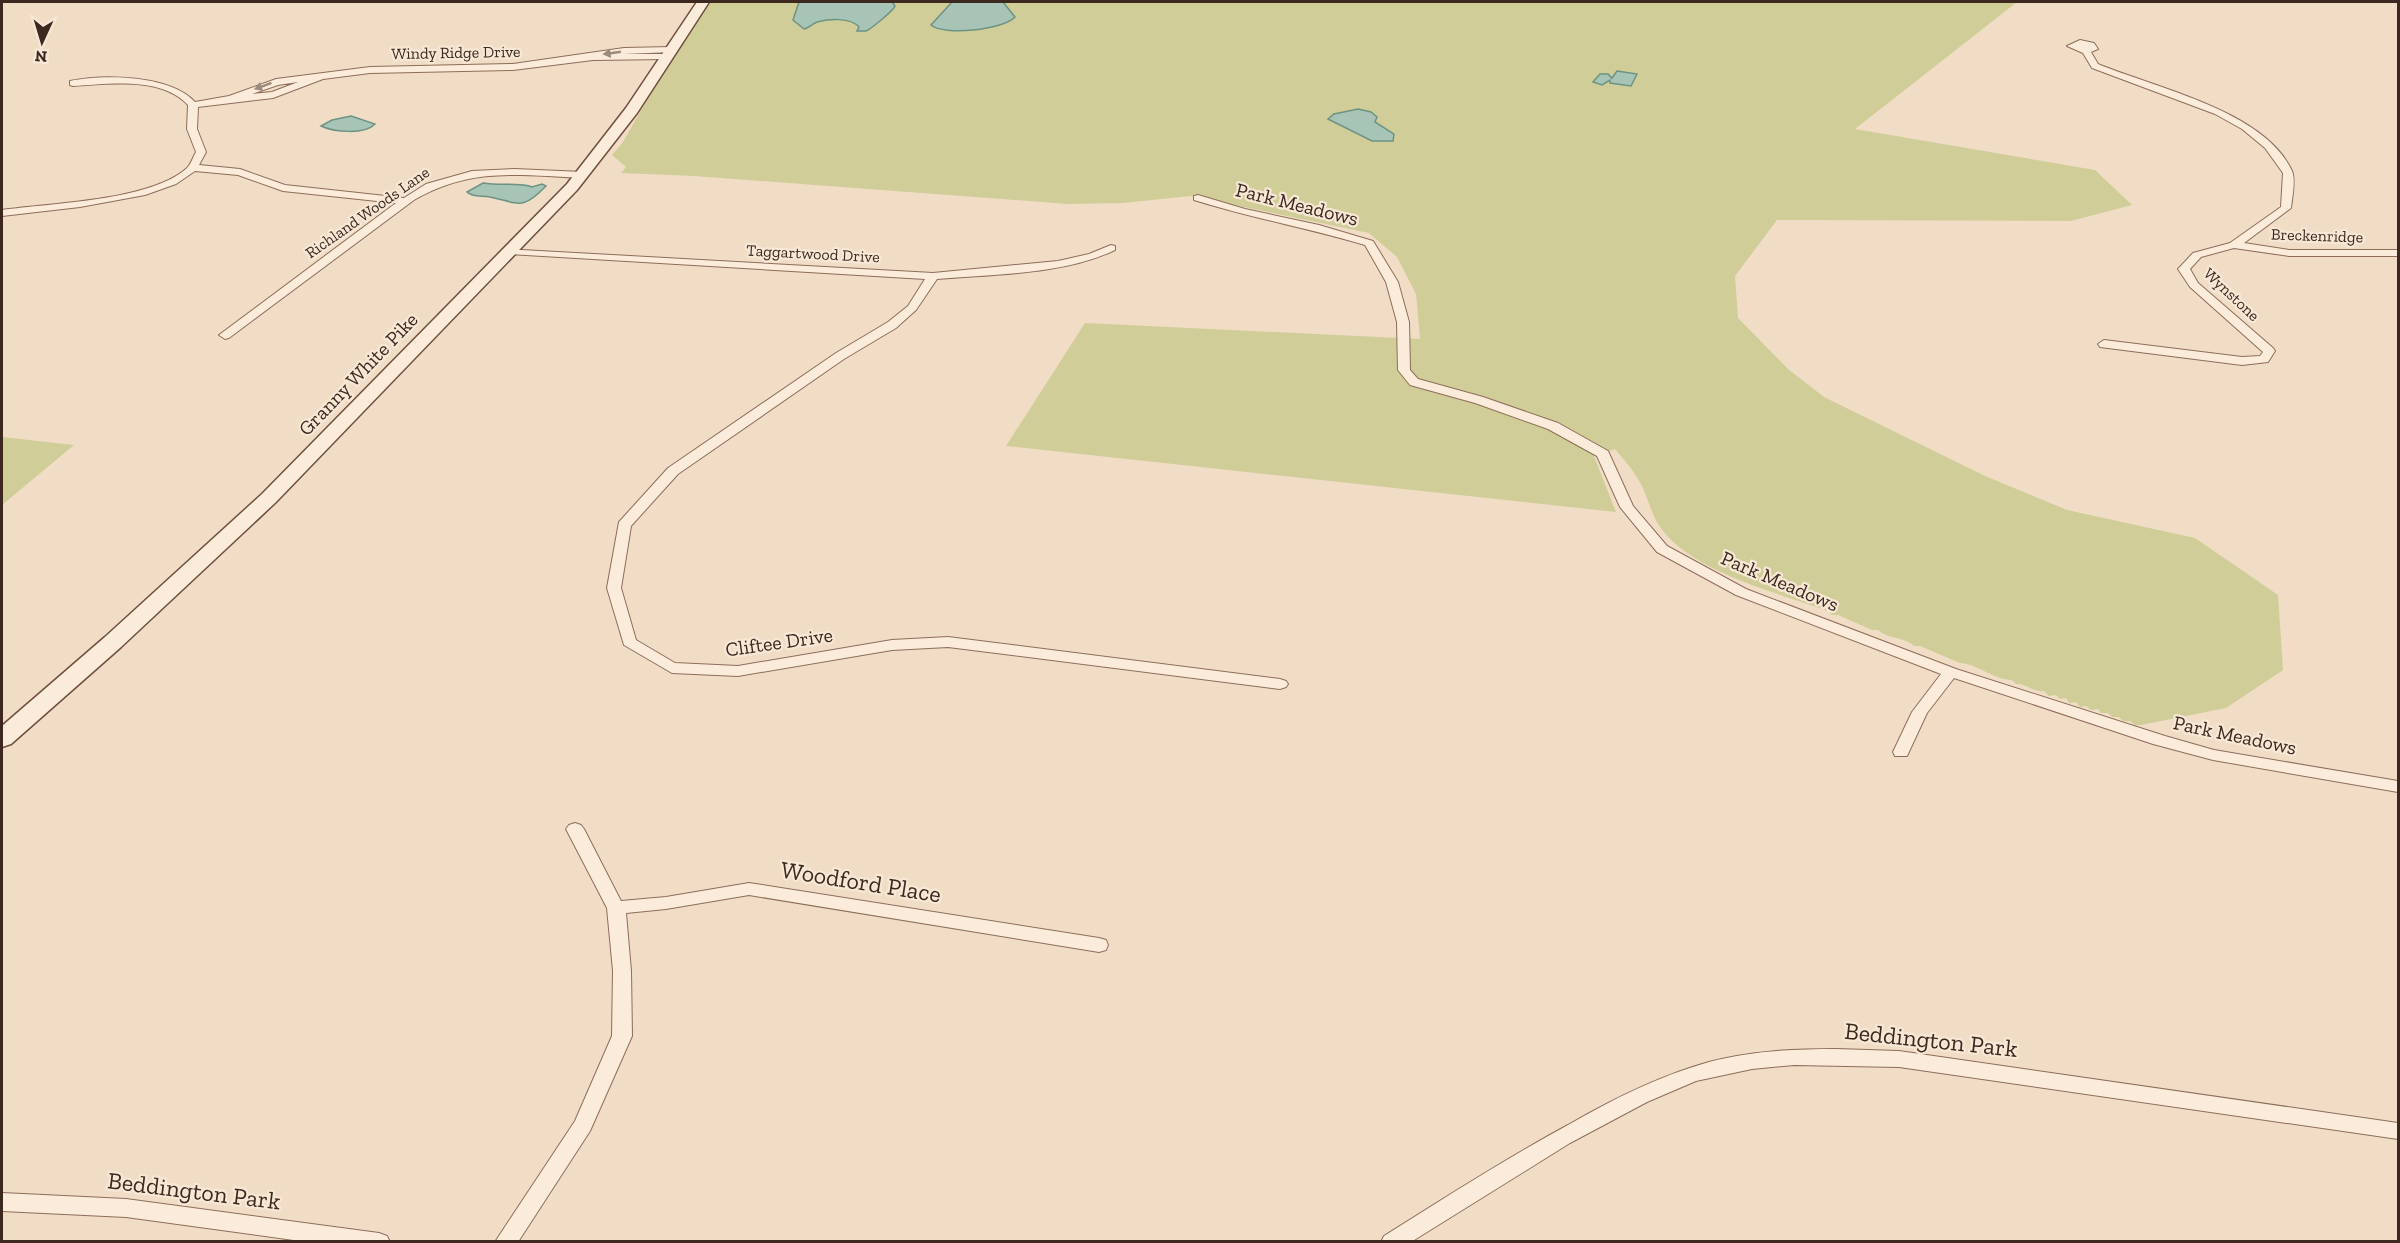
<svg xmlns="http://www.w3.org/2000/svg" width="2400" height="1243" viewBox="0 0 2400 1243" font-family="'Zilla Slab',serif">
  <rect width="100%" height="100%" fill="#f1ddc6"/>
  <path fill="#d0cd99" d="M709,2h1308l-162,127 240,41 37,35 -61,16 -294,-1 -42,56 3,42 50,51 36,28 161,79 82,34 128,28 83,57 5,75 -57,38 -85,17h-6l-5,-4h-7l-4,-4h-7l-4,-4h-7l-3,-4 -7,1 -5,-4 -6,1 -4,-5 -7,1 -3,-5 -6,1 -4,-4 -7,1 -5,-5c-10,2 -18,-8 -28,-7l-4,-4c-18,0 -34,-16 -52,-17l-40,-17h-6c-9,-9 -26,-7 -36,-16h-6l-34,-15h-6l-4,-4c-52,-19 -139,-39 -170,-87 -7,-12 -10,-25 -16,-38 -7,-14 -17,-25 -27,-37l-21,7 22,56 -610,-66 79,-123 335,16 -4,-45 -19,-37 -28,-24 -178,-37 -68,7 -55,1 -374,-28 -73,-3 5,-6 -14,-12 11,-13 40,-71z
    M2,437l72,8 -72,60z"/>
  <path fill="#a7c4b7" stroke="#6d9383" stroke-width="1.5" d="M799,2h93l3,4c-1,4 -24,23 -29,25h-9l2,-4c-9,-10 -30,-8 -42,-5 -5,2 -8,6 -13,7l-11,-9z
    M952,2h51l12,15c-12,13 -71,19 -84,8z
    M1617,71l20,3 -6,12 -21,-3v-3l-8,5 -9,-3 7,-8h8l4,4z
    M1358,109l13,3 6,5 -2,5 19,12 -1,7h-21l-44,-22 6,-5z
    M351,116l24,8c-10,11 -42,8 -54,2l11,-6z
    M483,183c17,3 39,-1 49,4l10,-3 4,2c-24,25 -27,17 -56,11 -8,-2 -17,1 -23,-5z"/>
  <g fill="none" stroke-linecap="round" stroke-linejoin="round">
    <g stroke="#8d6d5a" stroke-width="2">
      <path id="street" d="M2080,40l14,3 4,6 -7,3 7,12c58,24 167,47 194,107 4,9 0,27 -1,37l-47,35 45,7h109v6h-109l-55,-8 -33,9 -11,12 8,14 75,65 2,3 -7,11 -26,3 -142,-18 -2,-3 6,-4 138,17 18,-1 3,-4 -73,-65 -12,-18 15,-16 37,-10 51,-36 2,-34 -18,-25 -23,-19 -27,-15 -123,-46 -9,-15 -16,-7z
        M671,47l4,3 -1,2 -51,2h47v4l-3,1 -74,1 -80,10 -143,3 -47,6 -50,19 -75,9 -1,22 9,23 -7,13 41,4 45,16 119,13 22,-14 46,-13 43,-2 68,3 5,3 -5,3c-64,-3 -112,-11 -169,22l-185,138 -4,1 -6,-4 177,-132 -113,-12 -45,-16 -43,-4 -19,13 -31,11 -65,12 -78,9v-6c48,-7 149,-9 185,-42 4,-4 6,-11 9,-16l-9,-23 1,-24c-27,-29 -79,-21 -115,-19l-3,-1v-4c34,-7 100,-6 125,21l34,-6 47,-17 94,-12 143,-3 111,-16zM298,82l-26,10 -20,2 26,-9z
        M1198,195l47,14 74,16 54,16 25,41 11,40 1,48 8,9 65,18 75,26 50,28 25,55 34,40 79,43 210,80 209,67 49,14 184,31v11l-185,-32 -60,-16 -199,-66 -27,35 -20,43h-12l-2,-4 19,-40 29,-38 -205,-79 -79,-43 -37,-45 -23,-51 -49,-27 -73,-26 -65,-18 -12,-15 -1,-48 -11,-40 -21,-37c-57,-17 -114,-27 -171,-45v-4z
        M1111,245l4,1v4c-52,25 -121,24 -178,29l-21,31 -20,18 -52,31 -166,115 -47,52 -10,62 15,52 39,23 63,3 154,-26 56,-3 332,42 6,2 2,3 -2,3 -6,2 -332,-42 -56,3 -154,26 -66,-3 -48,-28 -17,-57 12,-66 49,-54 168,-115 52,-31 20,-16 17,-27 -416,-25 -4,-1v-4l428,24 125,-12 31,-7z
        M575,823l6,2 3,4 37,72 45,-4 83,-14 350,55 7,2 2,5 -2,5 -7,2 -350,-57 -83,14 -40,4 5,58 1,65 -42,95 -72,111h-23l80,-121 37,-85 1,-65 -6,-63 -41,-79 3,-4z
        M1836,1049l63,2 499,72v16l-499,-72 -105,-2 -42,4 -56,12 -49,21 -77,41 -159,99h-30l3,-6c61,-38 121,-77 184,-111 45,-26 91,-49 141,-63 41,-11 84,-13 127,-13z
        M2,1193l124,6 253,34 8,3 3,6h-82l-182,-25 -124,-6z"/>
    </g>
    <g stroke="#6f4e3d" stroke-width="3">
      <path id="secondary" d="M697,2h12l-72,111 -60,77 -301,312 -155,145 -110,97 -9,3v-21l103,-89 157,-143 305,-310 59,-76z"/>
    </g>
    <use href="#street" fill="#faebda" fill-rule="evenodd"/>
    <use href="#secondary" fill="#faebda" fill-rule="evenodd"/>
  </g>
  <defs><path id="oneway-solid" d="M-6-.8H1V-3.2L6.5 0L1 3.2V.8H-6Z" transform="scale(1.5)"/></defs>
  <g fill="#9c8a7c">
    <use href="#oneway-solid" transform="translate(612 53) rotate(172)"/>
    <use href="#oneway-solid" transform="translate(263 86) rotate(160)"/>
  </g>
  <g text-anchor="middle" stroke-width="4.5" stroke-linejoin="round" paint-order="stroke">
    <g font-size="16" fill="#3d281f" stroke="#f7e8d6">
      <text transform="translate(456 52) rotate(-1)" y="6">Windy Ridge Drive</text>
      <text transform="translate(367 212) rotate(-35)" y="6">Richland Woods Lane</text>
      <text transform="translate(2317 235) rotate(2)" y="6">Breckenridge</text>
      <text transform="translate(813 253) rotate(3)" y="6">Taggartwood Drive</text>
      <text transform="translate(2232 294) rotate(43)" y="6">Wynstone</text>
    </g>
    <g font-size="20" fill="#3d281f" stroke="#f7e8d6">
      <text transform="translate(1297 204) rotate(14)" y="7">Park Meadows</text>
      <text transform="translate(358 374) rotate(-46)" y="7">Granny White Pike</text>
      <text transform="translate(1780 581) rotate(23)" y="7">Park Meadows</text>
      <text transform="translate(779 642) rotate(-8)" y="7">Cliftee Drive</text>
      <text transform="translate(2235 735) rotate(12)" y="7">Park Meadows</text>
    </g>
    <g font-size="24" fill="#3d281f" stroke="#f7e8d6">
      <text transform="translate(861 882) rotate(9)" y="8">Woodford Place</text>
      <text transform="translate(1931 1040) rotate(6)" y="8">Beddington Park</text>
      <text transform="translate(194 1191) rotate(7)" y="8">Beddington Park</text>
    </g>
  </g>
  <rect width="2400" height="1243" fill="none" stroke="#3d281f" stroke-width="6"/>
  <g transform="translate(42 42) rotate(184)" stroke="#f7e8d6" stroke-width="4.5" paint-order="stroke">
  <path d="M0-4.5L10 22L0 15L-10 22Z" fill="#3d281f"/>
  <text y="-9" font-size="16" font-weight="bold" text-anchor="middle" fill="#3d281f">N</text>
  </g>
</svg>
